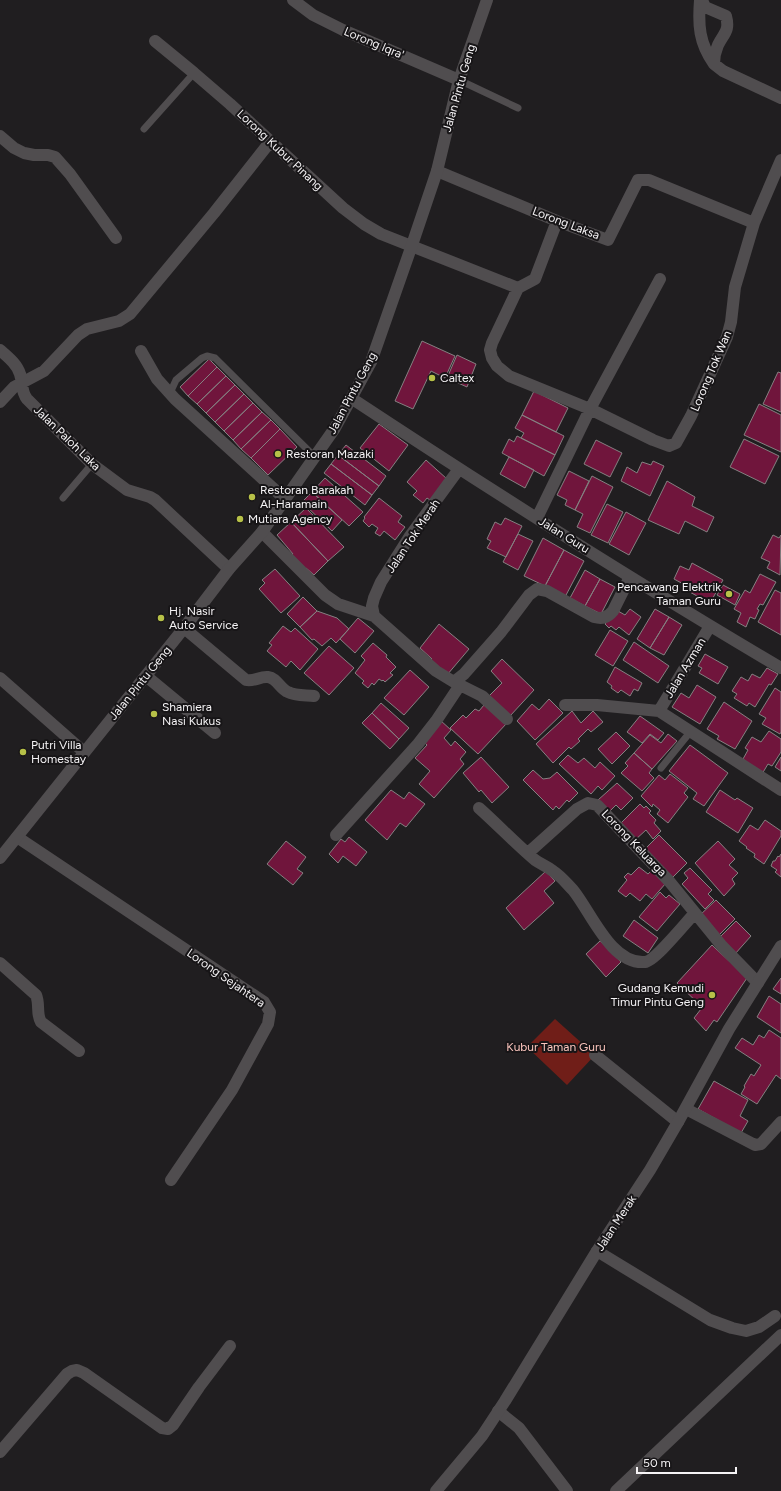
<svg xmlns="http://www.w3.org/2000/svg" width="781" height="1491" viewBox="0 0 781 1491" font-family="Figtree,sans-serif">
  <rect width="100%" height="100%" fill="#201e20"/>
  <path fill="#701e18" d="M555,1019l40,36 -28,30 -40,-38z"/>
  <path fill="#70153c" stroke="#858081" d="M422,341l33,15 -10,22 -14,-7 -18,38 -18,-8z
    M457,355l19,9 -9,23 -20,-9z
    M209,359l8,8 -29,29 -8,-9z
    M217,367l9,9 -29,28 -9,-8z
    M778,372l3,1v39l-18,-8z
    M226,376l9,9 -29,28 -9,-9z
    M235,385l9,9 -29,28 -9,-9z
    M534,391l34,17 -12,24 -34,-17z
    M244,394l9,9 -29,28 -9,-9z
    M253,403l9,9 -29,28 -9,-9z
    M759,404l22,11v37l-37,-17z
    M262,412l9,8 -30,29 -8,-9z
    M522,415l42,21 -9,19 -34,-17 3,-5 -9,-5z
    M271,420l9,9 -29,29 -10,-9z
    M379,424l29,21 -19,26 -29,-23z
    M280,429l17,18 -29,28 -17,-17z
    M517,436l38,19 -11,21 -42,-23 7,-14 5,3z
    M744,439l35,17 -14,28 -35,-17z
    M596,440l26,13 -12,24 -26,-13z
    M346,445l40,31 -7,10 -41,-31z
    M338,455l41,31 -7,9 -41,-31z
    M509,457l25,13 -9,18 -25,-14z
    M426,460l21,19 -17,21 -3,-2 -4,5 -10,-8 4,-4 -10,-9z
    M653,461l11,5 -14,30 -29,-15 6,-14 10,6 5,-11 9,3z
    M331,464l41,31 -7,10 -41,-32z
    M569,471l20,10 -14,29 -10,-5 2,-5 -10,-5z
    M592,476l21,11 -23,46 -13,-6 6,-13 -8,-4z
    M325,478l38,34 -14,14 -37,-34z
    M667,481l28,16 -3,9 22,11 -7,15 -22,-11 -6,13 -31,-14z
    M312,492l30,28 -10,11 -30,-29z
    M379,498l23,18 -4,6 7,5 -10,13 -11,-9 -4,5 -5,-3 3,-5 -6,-4 -3,3 -6,-6 2,-3 -1,-1z
    M607,504l16,8 -15,31 -17,-8z
    M306,508l38,39 -16,14 -37,-39z
    M626,512l20,11 -17,32 -20,-11z
    M505,518l17,8 -16,31 -19,-9 4,-7 -4,-2 8,-17 6,3z
    M291,522l37,39 -14,14 -8,-7 -3,3 -13,-14 3,-3 -16,-19z
    M518,534l15,7 -15,29 -15,-8z
    M773,535l6,3 2,-3 -1,40 -13,-7 3,-6 -9,-4z
    M543,538l21,12 -19,36 -21,-10z
    M564,550l20,11 -19,36 -20,-11z
    M692,563l31,17 -13,23 -24,-13 1,-4 -13,-7 6,-13 9,4z
    M275,569l25,27 -19,17 -22,-24 6,-6 -3,-3z
    M585,570l15,9 -15,27 -15,-8z
    M760,574l16,8 -13,23 -3,-1 -3,5 2,1 -4,9 -5,-2 -4,10 -9,-5 4,-9 -7,-4 11,-19 5,3z
    M600,579l15,8 -14,27 -16,-8z
    M723,585l17,9 -5,11 -18,-10z
    M775,590l6,3v42l-23,-13z
    M303,597l14,14 -17,16 -13,-13z
    M630,609l11,8 -12,18 -10,-8 -3,3 -5,-4 -2,2 -4,-4 7,-9 6,-4 7,4z
    M655,609l14,8 -19,31 -13,-9z
    M317,611l20,7 12,11 -13,14 -5,-5 -9,8 -8,-7 -2,1 -12,-13z
    M669,617l13,8 -18,30 -14,-7z
    M358,618l16,13 -19,22 -15,-14z
    M439,624l30,25 -22,26 -18,-13 3,-3 -12,-11z
    M283,626l8,6 4,-4 23,21 -18,21 -9,-9 -5,6 -19,-16 5,-6 -3,-2z
    M610,630l18,11 -15,25 -18,-11z
    M634,642l35,24 -11,17 -35,-23z
    M373,643l14,12 -1,2 10,10 -6,6 3,2 -8,7 -2,-2 -1,1 -3,-2 -5,6 -2,-2 -4,5 -6,-5 2,-2 -9,-8 10,-13 -4,-4z
    M329,646l25,22 -25,27 -25,-22z
    M705,654l23,13 -10,17 -19,-11 3,-5 -4,-2z
    M502,659l32,31 -24,26 -22,-19 14,-14 -11,-12z
    M615,667l27,16 -4,8 -4,-2 -4,7 -9,-6 -3,3 -7,-5 1,-2 -5,-4z
    M767,668l11,6 -7,11 -2,-1 -14,23 -6,-4 -2,3 -13,-8 3,-4 -5,-3 9,-14 7,4 4,-7 8,4z
    M410,670l19,17 -25,28 -20,-17z
    M697,685l19,12 -16,27 -28,-17 9,-14 8,5z
    M775,688l6,4v40l-1,2 -18,-10 4,-6 -7,-4z
    M549,699l14,14 -28,27 -18,-19 15,-17 7,6z
    M724,702l28,19 -17,28 -18,-10 2,-3 -12,-7z
    M381,703l28,25 -10,11 -27,-26z
    M484,705l23,18 -29,31 -28,-26 13,-13 3,3 9,-9 4,2z
    M572,711l9,12 12,-12 10,11 -12,10 -3,-3 -10,10 2,2 -9,8 -2,-2 -16,16 -17,-19z
    M372,713l27,26 -9,10 -28,-26z
    M640,716l24,17 -6,7 -8,-6 -8,9 -15,-11z
    M440,720l11,10 -7,8 7,8 4,-5 11,11 -6,7 4,5 -30,34 -15,-14 11,-13 -15,-13 12,-13 -4,-4z
    M769,731l12,8v13l-9,14 -4,-2 -6,10 -19,-15 5,-9 -3,-2 7,-11 9,5z
    M616,732l14,14 -18,18 -14,-15z
    M668,734l9,7 -25,28 -18,-16 16,-18 11,8z
    M690,745l38,28 -24,33 -11,-7 4,-6 -28,-22z
    M634,753l18,16 -3,4 5,5 -12,13 -21,-18 7,-7 -3,-3z
    M568,755l10,8 6,-5 11,10 5,-6 15,14 -13,14 -4,-4 -7,8 -32,-30z
    M481,757l28,30 -17,16 -11,-13 -2,2 -16,-19z
    M781,757v14l-6,-4z
    M533,770l10,9 7,-1 7,-6 21,21 -9,9 -2,-2 -8,9 -3,-3 -3,4 -30,-30z
    M670,774l18,14 -4,5 4,4 -20,26 -11,-9 3,-4 -7,-6 -1,3 -11,-11 18,-21 6,5z
    M617,783l16,15 -12,12 -5,-5 -7,7 -11,-12z
    M391,790l13,9 5,-7 16,12 -19,23 -6,-4 -13,17 -22,-20z
    M720,790l15,10 2,-2 16,10 -15,25 -32,-21z
    M640,804l4,4 2,-2 5,5 -2,2 7,7 -2,3 7,8 -8,8 -7,-9 -11,10 -14,-17z
    M765,820l16,11v5l-17,28 -10,-7 1,-3 -9,-6 1,-1 -8,-6 11,-16 8,5z
    M659,835l28,28 -15,15 -27,-29z
    M349,837l18,15 -11,14 -13,-10 -5,7 -9,-9 12,-15 4,3z
    M286,841l20,16 -9,12 6,4 -10,12 -26,-21z
    M718,841l17,18 -6,6 9,8 -6,6 3,5 -11,12 -29,-33z
    M781,854v23l-6,-5 2,-2 -6,-4 2,-5h2l3,-5 1,1z
    M639,867l9,7 5,-5 13,14 -14,16 -6,-5 -6,7 -10,-8 -4,4 -8,-6 9,-11 -3,-3 4,-4 3,2z
    M690,868l22,22 -4,4 6,6 -9,9 -23,-25 6,-6 -4,-5z
    M546,871l9,10 -11,10 10,12 -30,27 -18,-22z
    M660,892l6,6 3,-3 11,9 -23,27 -18,-14z
    M716,900l19,19 -17,17 -19,-20z
    M634,920l24,18 -10,15 -25,-17z
    M736,921l15,15 -16,18 -16,-16z
    M600,941l21,21 -15,15 -20,-23z
    M712,945l35,33 -30,44 -3,-2 -8,11 -12,-13 7,-9 -2,-1 2,-2 -24,-23z
    M781,978v16l-8,-5z
    M769,996l12,8v29l-24,-16z
    M769,1030l12,8v41l-5,-4 -19,29 -16,-10 4,-7 -1,-1 7,-12 3,2 7,-11 -26,-17 7,-10 11,7 6,-10 5,3z
    M714,1081l34,19 -8,16 8,5 -7,12 -43,-24z"/>
  <g fill="none" stroke-linecap="round" stroke-linejoin="round">
    <path stroke="#504d4f" stroke-width="7" d="M459,80l59,28
      M144,129l50,-56
      M170,393l6,-13 26,-22 5,-2 8,2 100,99
      M63,498l29,-34
      M661,768l30,-37"/>
    <path stroke="#504d4f" stroke-width="12" d="M293,0l20,15 30,15 116,50
      M700,0c-2,25 -1,43 14,64
      M702,0l3,7 21,9c4,15 -2,17 -8,29 -3,7 -4,13 -4,19l9,7 58,27
      M155,41l39,32 36,31 113,104 21,16 17,10 137,54
      M0,136l14,12 10,5 10,2h14l7,2 15,17 46,64
      M437,171l120,50 51,19 30,-60h11l105,43
      M557,221l-22,58 -17,9 -26,55 -2,7 2,8 5,8 12,10 81,33 63,31 16,6 7,-3 15,-27 36,-79 4,-15 4,-35 19,-64 27,-63
      M0,350c8,7 17,14 20,24 3,9 1,18 7,25l65,65 35,26 23,7 5,3 74,69
      M141,351l16,28 18,20 111,101
      M351,398c141,93 284,184 430,270
      M0,402l14,-15 30,-16 34,-36 9,-6 32,-8 11,-7 84,-101 56,-71
      M459,469l-49,67 -29,46 -7,16 -2,8 2,10 62,55 18,11 28,14 25,23
      M537,518l53,-109 70,-130
      M262,532l63,63 13,9 36,12
      M184,628l62,52c8,2 14,-4 22,-3 9,1 12,12 20,15 7,4 18,3 26,4
      M146,676l69,57
      M0,678l84,74
      M454,682l10,-8 37,-42 28,-37 8,-6 10,2 47,26c8,2 13,1 19,-6l17,-34
      M565,705h32l62,6 122,79
      M659,711l51,-85
      M479,808c19,17 37,36 56,52 6,4 13,7 18,11 8,5 14,13 20,19 18,22 38,75 72,72 10,-1 41,-40 50,-49
      M336,835l82,-91 18,-23 24,-36
      M17,837l247,165 6,10 -2,12 -36,66 -61,90
      M528,853l49,-44 11,-6 9,2 72,76 53,65 36,37
      M0,963l36,32c4,9 0,19 5,27l38,29
      M595,1055l83,67
      M686,1109l69,36 6,-1 20,-22
      M597,1251l113,69 22,8 14,3 13,-4 16,-11
      M498,1411l21,17 48,63
      M0,1452l67,-78 5,-3 5,-1 7,3 78,55 6,1 5,-4 26,-38 31,-41
      M616,1491l165,-156"/>
    <path stroke="#504d4f" stroke-width="12" d="M0,858l184,-230 45,-59 33,-37 73,-104 36,-66 41,-117 25,-74 22,-91 28,-80
      M436,1491l46,-55 23,-35 92,-150 53,-81 28,-48 51,-93 52,-83"/>
  </g>
  <g fill="#b7c148" stroke="#171517" stroke-width="1.5">
    <circle cx="432" cy="378" r="4"/>
    <circle cx="278" cy="454" r="4"/>
    <circle cx="252" cy="497" r="4"/>
    <circle cx="240" cy="519" r="4"/>
    <circle cx="729" cy="594" r="4"/>
    <circle cx="161" cy="618" r="4"/>
    <circle cx="154" cy="714" r="4"/>
    <circle cx="23" cy="752" r="4"/>
    <circle cx="712" cy="995" r="4"/>
  </g>
  <g text-anchor="middle" stroke-width="4" stroke-linejoin="round" paint-order="stroke">
    <g font-size="12" fill="#f5f3f5" stroke="#171517">
      <text transform="translate(374 43) rotate(23)" y="4">Lorong Iqra'</text>
      <text transform="translate(459 88) rotate(-74)" y="4">Jalan Pintu Geng</text>
      <text transform="translate(280 150) rotate(43)" y="4">Lorong Kubur Pinang</text>
      <text transform="translate(566 223) rotate(21)" y="4">Lorong Laksa</text>
      <text transform="translate(711 371) rotate(-67)" y="4">Lorong Tok Wan</text>
      <text transform="translate(352 393) rotate(-62)" y="4">Jalan Pintu Geng</text>
      <text transform="translate(67 438) rotate(44)" y="4">Jalan Paloh Laka</text>
      <text transform="translate(564 535) rotate(32)" y="4">Jalan Guru</text>
      <text transform="translate(413 536) rotate(-56)" y="4">Jalan Tok Merah</text>
      <text transform="translate(685 668) rotate(-59)" y="4">Jalan Azman</text>
      <text transform="translate(140 683) rotate(-51)" y="4">Jalan Pintu Geng</text>
      <text transform="translate(634 843) rotate(46)" y="4">Lorong Keluarga</text>
      <text transform="translate(226 978) rotate(35)" y="4">Lorong Sejahtera</text>
      <text transform="translate(616 1223) rotate(-57)" y="4">Jalan Merak</text>
    </g>
    <g font-size="12" fill="#f5f3f5" stroke="#171517" text-anchor="start">
      <text x="440" y="382">Caltex</text>
      <text x="286" y="458">Restoran Mazaki</text>
      <text x="260" y="494">Restoran Barakah<tspan x="260" dy="14">Al-Haramain</tspan></text>
      <text x="248" y="523">Mutiara Agency</text>
      <text x="721" y="591" text-anchor="end">Pencawang Elektrik<tspan x="721" dy="14">Taman Guru</tspan></text>
      <text x="169" y="615">Hj. Nasir<tspan x="169" dy="14">Auto Service</tspan></text>
      <text x="162" y="711">Shamiera<tspan x="162" dy="14">Nasi Kukus</tspan></text>
      <text x="31" y="749">Putri Villa<tspan x="31" dy="14">Homestay</tspan></text>
      <text x="704" y="992" text-anchor="end">Gudang Kemudi<tspan x="704" dy="14">Timur Pintu Geng</tspan></text>
    </g>
    <g font-size="12" fill="#fcc6be" stroke="#171517">
      <text x="556" y="1051">Kubur Taman Guru</text>
    </g>
  </g>
  <path d="M637 1467v6h99v-6" fill="none" stroke="#f5f3f5" stroke-width="2"/>
  <text x="643" y="1467" font-size="12" fill="#f5f3f5" stroke="#171517" stroke-width="3" paint-order="stroke">50 m</text>
</svg>
